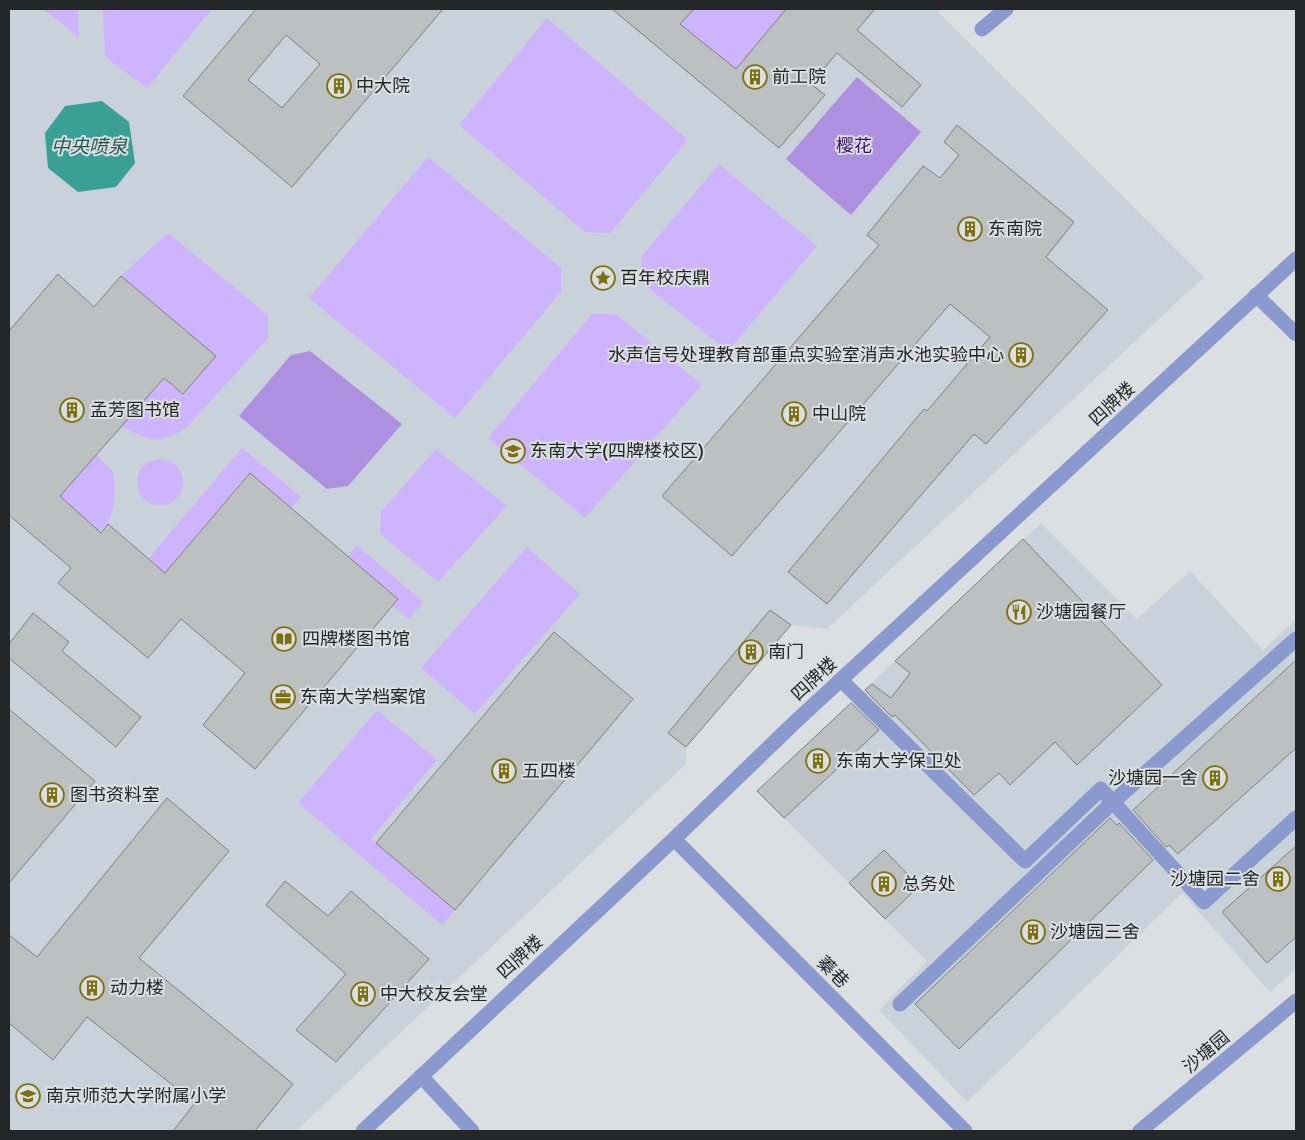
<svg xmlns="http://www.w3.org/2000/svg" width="1305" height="1140" viewBox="0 0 1305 1140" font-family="Signika,'Noto Sans SC',sans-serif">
  <rect width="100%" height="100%" fill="#dcdfe2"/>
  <path fill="#c9d2da" d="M9,9h926l269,268 -377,352 -36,-4 -105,122v17l-390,367h-287z
    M1041,523l96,96 53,-48 73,79 33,-31v350l-26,23 -88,-99 -215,209 -88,-92 48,-49 -170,-170z"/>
  <path fill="#cdb4fd" d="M43,9h35l1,28z
    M103,9h109l-65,79 -42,-31z
    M612,9h263l-64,75 14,11 -46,53z
    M547,18l141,122 -78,93 -25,-1 -126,-107z
    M428,157l133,111v24l-106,126 -146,-120z
    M719,164l98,82 -89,105 -86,-68 -1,-26z
    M168,233l100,82v23l-80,88c-28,20 -37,15 -67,0l43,-48 19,16 33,-38 -95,-80z
    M592,314h24l86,71 -117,133 -97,-80z
    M242,448l59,49 -10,11 -42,-35 -84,100 -17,-14z
    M436,449l71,57 -69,76 -58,-48 1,-22z
    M96,455l17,17 2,18 -1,15 -6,19 -20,15 -19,-16 10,-10 -19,-17z
    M137 482a23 23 0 1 1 46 0a23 23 0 1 1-46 0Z
    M357,545l66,57 -14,17 -16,-13 5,-7 -50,-43z
    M527,547l53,47 -105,120 -54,-46z
    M377,710l60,50 -66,79 84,71 -13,15 -144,-122z"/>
  <path fill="#ad90e0" d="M857,77l64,55 -70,83 -65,-56z
    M310,351l92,73 -54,62 -21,3 -88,-73 52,-61z"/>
  <path fill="#3aa095" d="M102,101l27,21 6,41 -19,24 -38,5 -30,-24 -3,-35 20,-27z"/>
  <path fill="#bdc0c1" stroke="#7d8081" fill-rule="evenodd" d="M256,9h187l-151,178 -109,-91zM286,35l34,29 -38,44 -34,-28z
    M612,9h82l-14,15 56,45 50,-60h89l-18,21 64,55 -19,22 -65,-54 -26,31 14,11 -46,53z
    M957,125l117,97 -28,35 62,53 -122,134 -12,-10 -147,170 -39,-32 136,-163 3,2 63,-74 -40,-33 -218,252 -70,-60 217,-251 -12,-10 56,-69 17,12 19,-23 -15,-13z
    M58,274l36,33 27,-31 95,80 -33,38 -19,-16 -104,118 41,37 7,-9 57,49 85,-100 148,126 -143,170 -52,-44 42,-52 -64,-54 -33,39 -90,-75 13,-15 -62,-53v-184z
    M1023,539l139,146 -85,80 -22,-23 -45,43 -11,-12 -25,22 -79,-80 -3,2 -27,-27 7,-6 19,14 19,-25 -15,-12z
    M770,610l21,15 -105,122 -18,-14z
    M33,613l36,29 -7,9 79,66 -25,30 -107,-89v-14z
    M554,632l79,67 -178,211 -79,-67z
    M1296,660v88l-118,106 -9,-9 -3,2 -33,-37z
    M851,703l28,27 -95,88 -27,-27z
    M9,709l86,72 -86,102z
    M167,798l62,53 -90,107 154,126 -38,47h-82l22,-28 -108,-86 -34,43 -44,-37v-88l28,22z
    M1110,818l7,7 2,-2 34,37 -194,189 -44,-45z
    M1296,846v91l-29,26 -45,-51z
    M884,850l35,36 -34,33 -36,-36z
    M285,881l43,35 23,-25 78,68 -93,103 -40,-32 50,-56 -80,-69z"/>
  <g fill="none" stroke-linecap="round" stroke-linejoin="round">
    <path stroke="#8a9acf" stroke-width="15" d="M982,29l24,-20
      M1256,295l40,39
      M841,680l184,181 76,-72 103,113 92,-84
      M674,839l291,292
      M900,1004l213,-202 183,-163
      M421,1076l51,55
      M363,1131l311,-292 120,-116 502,-464
      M1140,1131l156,-130"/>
  </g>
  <defs>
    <g id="building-ring" transform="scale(1.25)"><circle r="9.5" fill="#dcdfe2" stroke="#7f700f" stroke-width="1.5"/><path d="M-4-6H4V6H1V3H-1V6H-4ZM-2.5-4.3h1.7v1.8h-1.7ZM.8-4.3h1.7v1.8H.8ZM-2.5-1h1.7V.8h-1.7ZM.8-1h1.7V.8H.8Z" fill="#7f700f"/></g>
    <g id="sight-ring" transform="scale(1.25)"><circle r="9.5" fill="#dcdfe2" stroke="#7f700f" stroke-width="1.5"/><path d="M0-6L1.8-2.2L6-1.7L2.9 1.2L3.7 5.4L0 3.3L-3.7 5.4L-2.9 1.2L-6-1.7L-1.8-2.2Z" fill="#7f700f"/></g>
    <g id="university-ring" transform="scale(1.25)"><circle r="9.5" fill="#dcdfe2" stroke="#7f700f" stroke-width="1.5"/><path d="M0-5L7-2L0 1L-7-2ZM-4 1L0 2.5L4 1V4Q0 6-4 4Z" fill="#7f700f"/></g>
    <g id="restaurant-ring" transform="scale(1.25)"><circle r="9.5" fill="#dcdfe2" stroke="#7f700f" stroke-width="1.5"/><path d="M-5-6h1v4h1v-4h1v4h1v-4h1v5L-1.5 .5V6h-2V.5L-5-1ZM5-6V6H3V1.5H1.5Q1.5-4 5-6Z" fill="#7f700f"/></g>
    <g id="library-ring" transform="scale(1.25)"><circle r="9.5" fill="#dcdfe2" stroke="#7f700f" stroke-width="1.5"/><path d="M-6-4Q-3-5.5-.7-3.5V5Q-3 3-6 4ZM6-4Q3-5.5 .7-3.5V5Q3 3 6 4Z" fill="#7f700f"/></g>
    <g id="office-ring" transform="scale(1.25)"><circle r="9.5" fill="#dcdfe2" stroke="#7f700f" stroke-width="1.5"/><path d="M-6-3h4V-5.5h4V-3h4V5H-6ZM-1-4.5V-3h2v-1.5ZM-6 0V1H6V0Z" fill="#7f700f"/></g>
    <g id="school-ring" transform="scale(1.25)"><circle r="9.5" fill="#dcdfe2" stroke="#7f700f" stroke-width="1.5"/><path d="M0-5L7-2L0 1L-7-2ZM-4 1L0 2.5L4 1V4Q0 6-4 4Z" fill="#7f700f"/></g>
  </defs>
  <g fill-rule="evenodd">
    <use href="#building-ring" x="755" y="77"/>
    <use href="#building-ring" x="339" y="86"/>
    <use href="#building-ring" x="970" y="229"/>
    <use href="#sight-ring" x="603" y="278"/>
    <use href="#building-ring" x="1021" y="355"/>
    <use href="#building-ring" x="72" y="410"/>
    <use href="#building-ring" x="794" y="414"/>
    <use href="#university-ring" x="513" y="451"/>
    <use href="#restaurant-ring" x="1019" y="612"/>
    <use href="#library-ring" x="284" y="639"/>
    <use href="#building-ring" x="751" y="652"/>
    <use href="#office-ring" x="283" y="697"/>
    <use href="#building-ring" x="818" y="761"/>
    <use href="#building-ring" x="504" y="771"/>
    <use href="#building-ring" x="1215" y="778"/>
    <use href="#building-ring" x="52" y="795"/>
    <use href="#building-ring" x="1278" y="879"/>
    <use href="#building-ring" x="884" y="884"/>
    <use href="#building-ring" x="1033" y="932"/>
    <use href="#building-ring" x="92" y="988"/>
    <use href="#building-ring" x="363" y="994"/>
    <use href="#school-ring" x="28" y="1096"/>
  </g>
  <g text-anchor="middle" stroke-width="4" stroke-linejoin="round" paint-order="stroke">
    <g font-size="18" fill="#252627" stroke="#dcdfe2" text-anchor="start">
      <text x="772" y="83">前工院</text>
      <text x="356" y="92">中大院</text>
      <text x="988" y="235">东南院</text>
      <text x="620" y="284">百年校庆鼎</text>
      <text x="1004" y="361" text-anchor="end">水声信号处理教育部重点实验室消声水池实验中心</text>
      <text x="90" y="416">孟芳图书馆</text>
      <text x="812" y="420">中山院</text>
      <text x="530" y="457">东南大学(四牌楼校区)</text>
      <text x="1036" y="618">沙塘园餐厅</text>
      <text x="302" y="645">四牌楼图书馆</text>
      <text x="768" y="658">南门</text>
      <text x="300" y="703">东南大学档案馆</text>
      <text x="836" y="767">东南大学保卫处</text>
      <text x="522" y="777">五四楼</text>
      <text x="1198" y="784" text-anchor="end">沙塘园一舍</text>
      <text x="70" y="801">图书资料室</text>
      <text x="1260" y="885" text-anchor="end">沙塘园二舍</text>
      <text x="902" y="890">总务处</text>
      <text x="1050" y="938">沙塘园三舍</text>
      <text x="110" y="994">动力楼</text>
      <text x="380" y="1000">中大校友会堂</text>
      <text x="46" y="1102">南京师范大学附属小学</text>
    </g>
    <g font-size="18" fill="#3e0f6e" stroke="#dcdfe2">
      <text x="854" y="152">樱花</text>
    </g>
    <g font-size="18" fill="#252627" stroke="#dcdfe2">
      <text transform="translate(1112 404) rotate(-43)" y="6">四牌楼</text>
      <text transform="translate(814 679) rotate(-43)" y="6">四牌楼</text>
      <text transform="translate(520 957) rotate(-43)" y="6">四牌楼</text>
      <text transform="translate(833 972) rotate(45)" y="6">蓁巷</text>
      <text transform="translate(1206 1052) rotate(-40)" y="6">沙塘园</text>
    </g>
    <g font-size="19" font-style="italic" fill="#215852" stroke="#dcdfe2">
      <text x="89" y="153">中央喷泉</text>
    </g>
  </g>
  <rect width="1305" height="1140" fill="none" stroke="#252627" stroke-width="20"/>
</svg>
